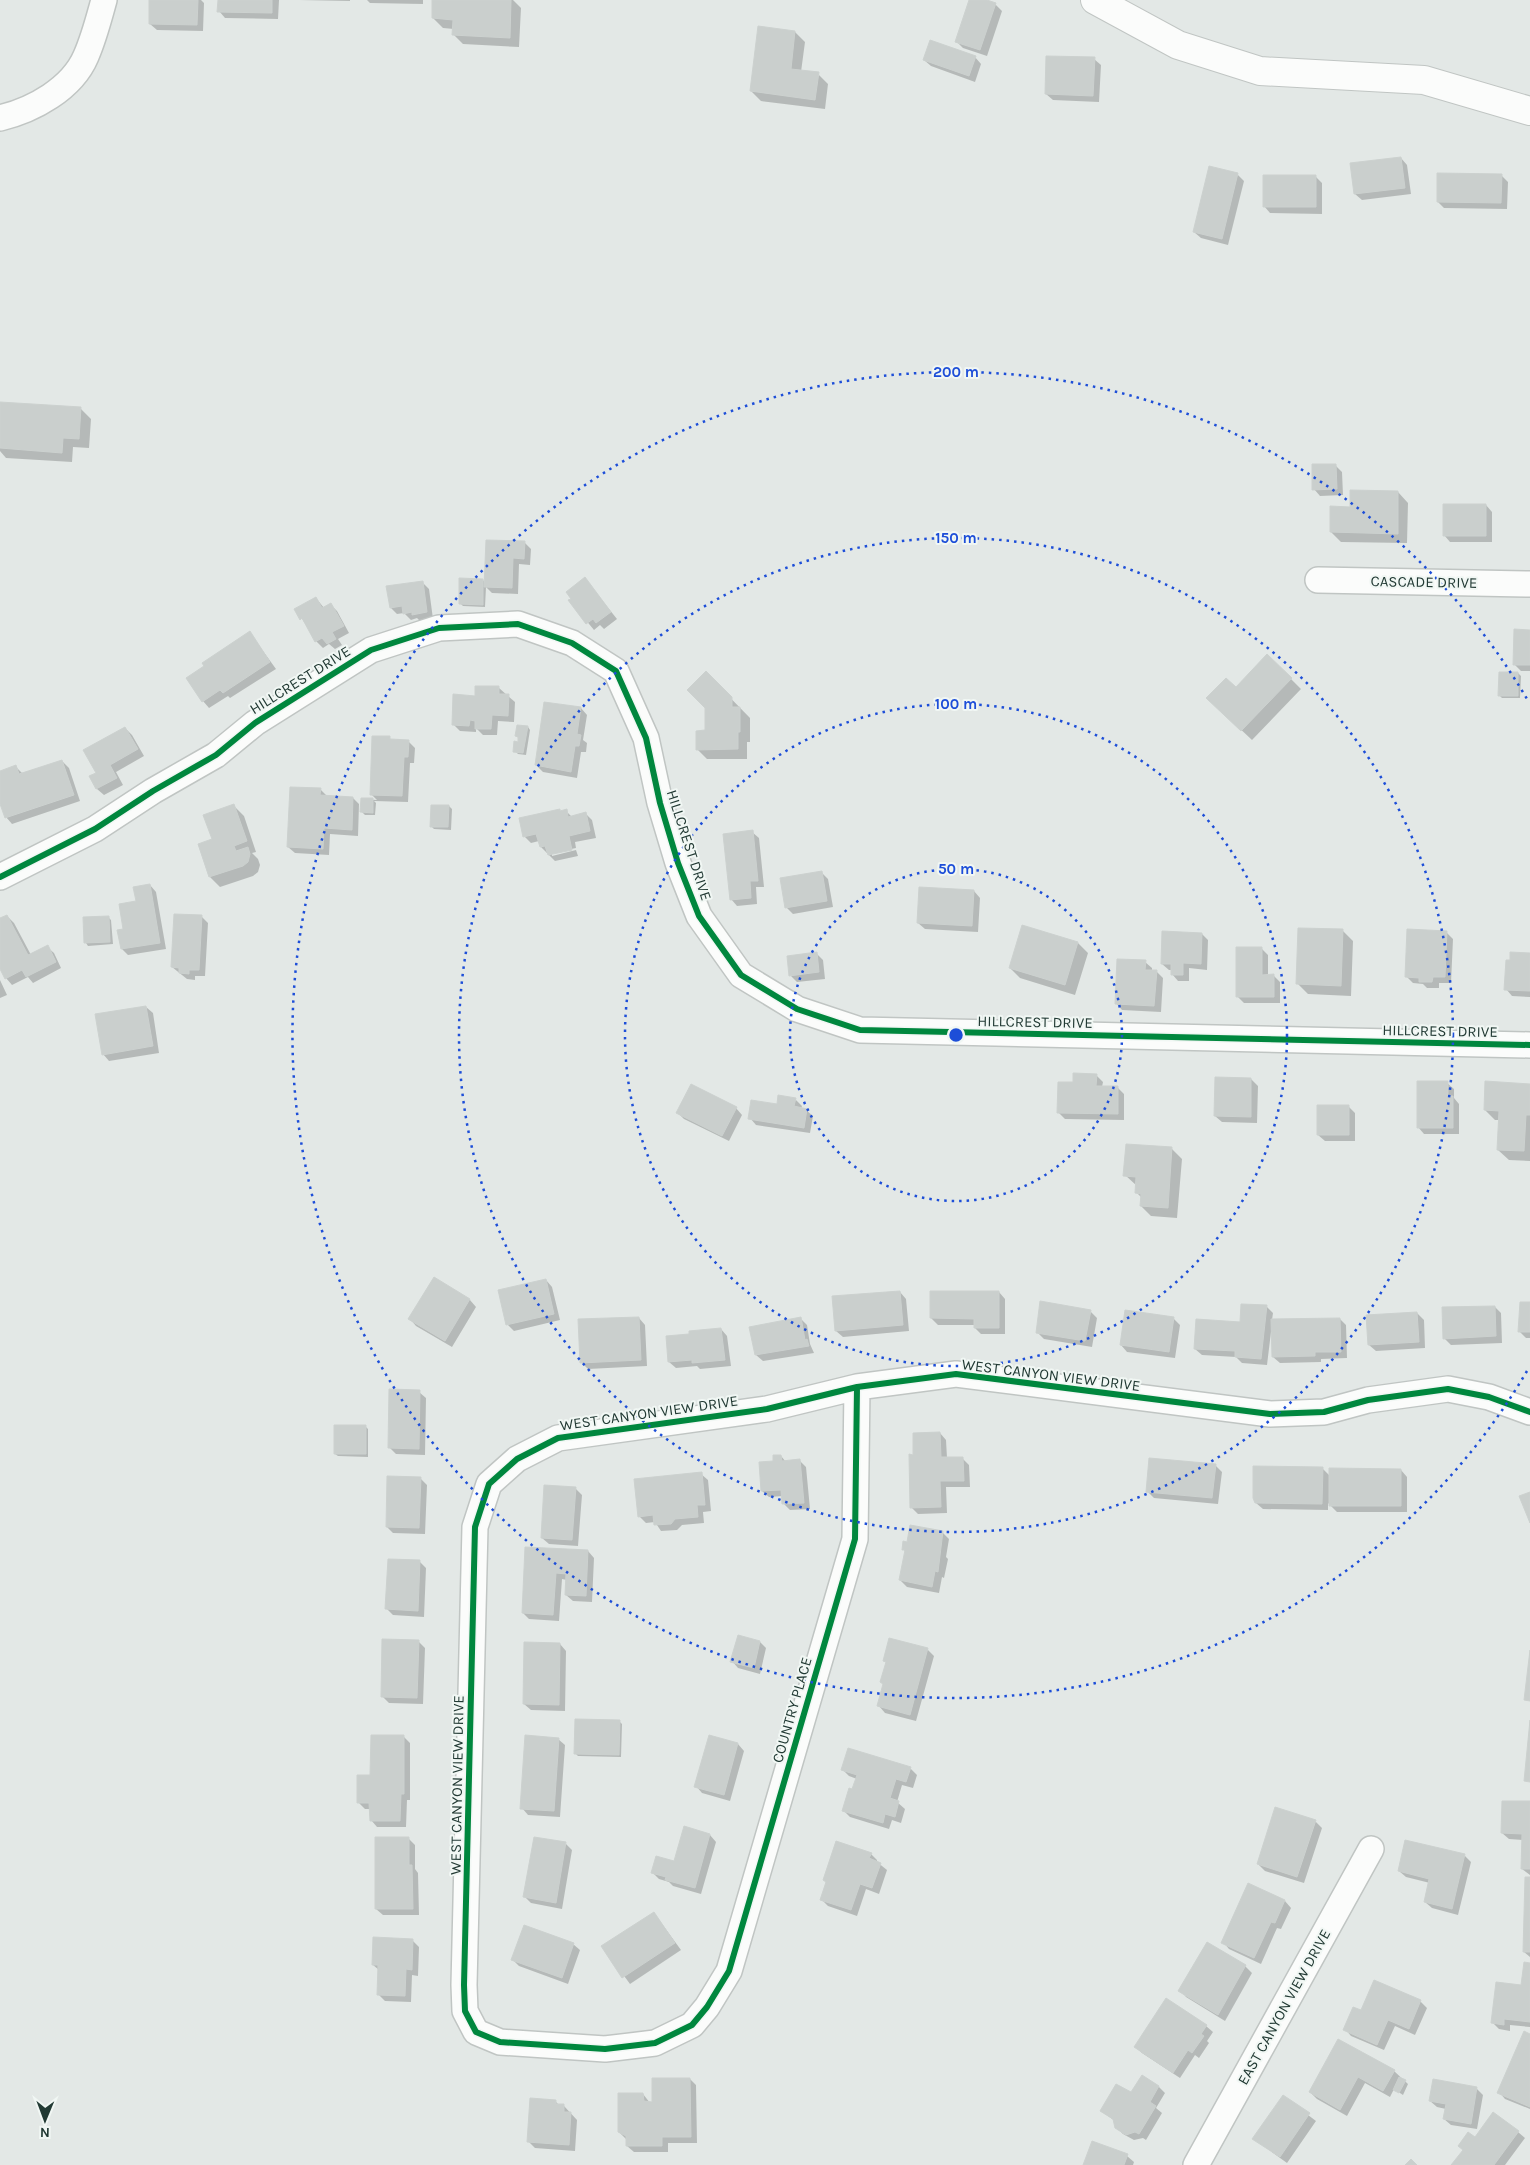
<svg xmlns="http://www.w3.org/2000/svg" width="1530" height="2165" viewBox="0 0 1530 2165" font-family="Karla,sans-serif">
  <rect width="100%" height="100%" fill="#e3e8e6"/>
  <path fill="#0003" d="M151,0h50l3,3 -1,28 -46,-1 -7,-6z
    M219,0h60l-1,19 -53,-1 -6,-7z
    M299,0h51v1z
    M367,0h56v4l-53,-1z
    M434,0h79l8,8 -2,39 -56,-3 -10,-10 1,-5 -11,-1 -10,-10z
    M971,0h12l12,4 7,7 -15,45 -24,-8 -6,-6z
    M759,28l36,4 10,10 -4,30 17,2 10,10 -3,25 -64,-8 -10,-10z
    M975,57l6,7 -6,18 -44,-16 -7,-6z
    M1094,59l7,6 -2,37 -46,-2 -7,-6z
    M1401,158l6,7 4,29 -49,6 -7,-6z
    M1237,174l7,7 -16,64 -27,-7 -7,-6z
    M1501,175l7,7 -1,27 -63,-1 -6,-6z
    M1316,177l6,6v31l-52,-1 -6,-7z
    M0,403l81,6 10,10 -2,29 -16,-1 -1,15 -66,-4 -6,-7z
    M1336,466l6,6 1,23 -23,1 -6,-7z
    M1398,492l10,11 -1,40 -66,-1 -10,-10 20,-24z
    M1486,505l6,7v30h-42l-6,-7z
    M524,542l7,7 -1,16 -11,-1 -1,30 -26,-1 -6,-6 -1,20 -22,-1 -3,-3 23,-23 2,3z
    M585,579l32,40 -13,10 -4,-4 -6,5 -24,-29z
    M422,582l7,7 4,30 -13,2 -3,-3 -6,2 -7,-7 -7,1 -6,-6z
    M316,598l8,10 6,-4 7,7 12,22 -11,6 4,6 -7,4 -6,-5 -6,4 -7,-7 -20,-32z
    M1530,631v40h-9l-7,-7z
    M250,633l26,36 -46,29 -2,-2 -19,12 -6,-7z
    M706,673l44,45v24h-3v17h-40l-10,-10 10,-17z
    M1518,673l3,3 -1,22h-18l-3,-3z
    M1291,679l10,10 -49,51 -34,-32 18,-19z
    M499,688l16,14 -1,20 -16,-1 -1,14h-14l-7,-7v4l-16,-1 -7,-7 23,-26z
    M581,708l6,7 -4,25 4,3 -1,9h-5l-4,26 -34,-6 -7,-7z
    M528,727l2,3 -4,25 -8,-1 -3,-3 4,-8v-5l-2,-2z
    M125,728l7,7 12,21 -28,16 7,13 -19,10 -7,-6 -6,-12 7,-4z
    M389,738l3,3h16l7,7 -1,15h-4l-2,39 -34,-1 2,2 -1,12h-10l-3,-3v-13l15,1 -6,-6z
    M62,761l7,7 11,33 -68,23 -6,-7 -6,-17v-28l16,-5 6,6z
    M320,789l7,7 26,2 6,6 -1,32 -28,-2 -1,21 -34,-2 -7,-6z
    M234,806l10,10 12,36 -4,1 6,6 2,6 -2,7 -5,4 -33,11 -10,-10 -11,-32 14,-5z
    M449,806l3,3 -1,21 -17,-1 -3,-3z
    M566,811l6,6 14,-3 6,6 4,18 -21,4 1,6 -24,5v3l24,-6 2,6 -23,5 -14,-14 -2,-6 -8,2 -7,-7 37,-24z
    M752,832l7,6 5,49h-8l1,17 -20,2 -6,-7z
    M822,873l6,6 5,28 -40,7 -7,-7z
    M150,885l6,7 10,57 -38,6 -6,-6 3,-19z
    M974,891l6,7 -2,34 -53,-3 -7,-6z
    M7,916l7,7 17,32 16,-8 7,6 7,15 -28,15 -5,-6 -16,8 -6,-7 -6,-11v-47z
    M201,916l7,7 -3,53h-10v4l-8,-1 -15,-12z
    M108,917l3,3 2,24 -25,2 -2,-3z
    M1342,930l11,11 -2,55 -43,-2 -10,-10z
    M1446,932l7,7 -2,44h-12v5h-12l-4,-4 -10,-1 -6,-6z
    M1202,934l6,6 -1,30 -18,-2v13h-11l-6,-7v-4h-3l-7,-6z
    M1078,943l10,10 -13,42 -55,-17 -10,-10z
    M1262,949l6,6v21h6l6,6v21h-36l-7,-7z
    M816,953l7,7 2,19 -28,3 -6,-6z
    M1530,954v43l-18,-1 -6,-7z
    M1145,962l7,6v3h4l7,7 -2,34 -39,-2 -6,-7z
    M0,980l7,15 -7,3z
    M146,1007l7,6 6,40 -50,8 -6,-7z
    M1096,1075l7,7 -1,5 16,1 6,6v26l-59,-1 -7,-7 16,-29z
    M1251,1079l7,7 -1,37 -35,-1 -7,-6z
    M1447,1083l7,6v9l5,6v30h-35l-6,-7z
    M1530,1085v76l-21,-1 -11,-10 2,-30h-5l-10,-10z
    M795,1099l7,7 -1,3 5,1 7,6 -3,17 -54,-8 -6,-7z
    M1348,1106l7,7v28h-30l-7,-6z
    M736,1108l6,7 -13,26 -45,-22 -6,-6z
    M1172,1149l10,10 -5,59 -26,-2 -10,-10 1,-8 -5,-5v-7l-12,-11z
    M434,1279l36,21 6,7 -24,40 -36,-21 -6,-7z
    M546,1280l6,7 8,33 -46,11 -7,-7z
    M900,1292l6,7 3,32 -66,6 -7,-6z
    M999,1292l6,7v35h-24l-6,-6v-3h-37l-7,-7z
    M1530,1303v35h-4l-7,-7z
    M1266,1306l7,7 -1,7 68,-1 6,6 1,33 -26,1v3l-41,1 -7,-6v-25h-2l-4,33 -25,-2 -6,-6 -34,-2 -7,-6z
    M1495,1307l6,6 1,30 -51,2 -7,-7z
    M1090,1311l7,7 -5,29 -48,-8 -7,-7z
    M1417,1313l7,7 1,28 -49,3 -7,-6z
    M639,1318l6,7 2,41 -59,3 -7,-7z
    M800,1318l7,7 3,19 4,9 -51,8 -7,-6z
    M1173,1318l7,7 -5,33 -48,-6 -6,-7z
    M721,1329l6,7 4,30 -31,3 -3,-3 -21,2 -7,-6z
    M419,1392l7,6 -1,57 -29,-1 -7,-7z
    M365,1426l3,3v28l-30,-1 -3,-2z
    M940,1433l6,7 1,18h15l7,7 1,22h-24l1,26 -29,1 -7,-7 3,-51z
    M781,1456l5,6 14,-1 6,6 4,42 -20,1 -6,-6 -1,-8 -14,1 -7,-6 12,-29z
    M1215,1465l7,7 -4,32 -64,-6 -7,-7z
    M1322,1468l9,9 70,-7 6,7v35h-70l-9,-9v7l-65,-1 -7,-6z
    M701,1474l7,6 3,31 -8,1 1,11 -22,2 -5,5 -16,1 -6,-9 -9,1 -7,-7z
    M420,1478l7,7 -2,49 -32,-1 -6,-6z
    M575,1488l7,7 -4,51 -29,-2 -7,-6z
    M943,1533l6,6 -3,18 2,2 -4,19 -2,-1 -3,16 -32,-6 -7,-7 6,-28 -3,-3z
    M526,1548l62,3 6,7 -2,44 -19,-1 -7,-6 1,-15 -5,-1 -3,42 -30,-2 -6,-6z
    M419,1561l7,7 -2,49 -31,-2 -6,-6z
    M738,1637l22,5 6,6 -6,26 -22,-6 -6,-7z
    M418,1641l7,7 -2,56 -34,-1 -7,-7z
    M560,1644l6,7 -1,60 -34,-1 -7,-6z
    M927,1649l7,7 -18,65 -31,-8 -6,-7 5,-22 3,-21z
    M619,1721l3,3 -1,33 -43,-1 -3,-3z
    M710,1736l28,8 6,7 -14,50 -28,-8 -6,-7z
    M404,1737l6,6v57h-3l-1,27h-29l-6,-7v-11h-6l-6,-6 13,-27z
    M558,1739l7,6 -5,72 -32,-2 -6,-7z
    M910,1768l7,7 -4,13 -11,-3 -5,17 8,7 -4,14 -9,-3 -3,9 -39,-12 -7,-7 14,-31 -8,-3 -6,-6z
    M1530,1802v73l-8,-6 1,-29 -14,-1 -7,-6z
    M1315,1821l7,7 -18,55 -39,-12 -7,-7z
    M710,1835l6,7 -15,52 -28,-8 -4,-4 -10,-3 -6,-6 22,-10z
    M408,1838l7,7v24l3,4 1,42h-36l-7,-6z
    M1406,1841l59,15 6,6 -13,53 -26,-7 -7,-6 5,-19 -24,-6 -7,-6z
    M566,1844l6,6 -10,59 -31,-6 -6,-6z
    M871,1854l6,6v2l10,8 -8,24 -13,-5 -9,27 -29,-10 -7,-7z
    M1530,1879v78l-6,-5z
    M1249,1885l36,16 6,7 -10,21 -4,-1 -16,36 -32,-15 -6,-7z
    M654,1913l27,37 -51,34 -27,-37z
    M412,1940l7,7 -1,29 -6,-1 -1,27 -26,-1 -7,-7 1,-24 -6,-5z
    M573,1944l7,6 -12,34 -49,-18 -6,-6z
    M1530,1964v63l-20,-2v6l-11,-2 -6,-6 29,-36z
    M1245,1966l7,7 -27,48 -39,-24 -6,-7z
    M1420,2001l7,7 -12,27 -20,-9 -11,24 -33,-14 -6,-7 17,-17z
    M1206,2026l7,6 -6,9 2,2 -10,15 -4,-3 -15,23 -38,-25 -6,-6z
    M1530,2035v74l-25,-10 -6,-7z
    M1339,2041l55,30 14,13 -5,11 -9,-6 -4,8 -25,-14 -18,33 -30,-17 -7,-7z
    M1142,2077l17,10 6,6 -9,15 6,5 -16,27 -3,-2 -9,2 -11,-6 -7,-7 -1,-6 -14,-10 31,-17z
    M690,2079l6,6 1,58h-29v9h-34l-7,-6 -1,-7 -7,-7 24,-38 7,9h3z
    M1476,2088l7,7 -6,34 -26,-4 -7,-6 2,-10 -9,-2 -7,-6z
    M1283,2096l33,25 -29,42 -33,-24z
    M555,2101l4,4 5,1 13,14 -2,31 -40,-3 -7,-7z
    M1518,2132l7,6 -20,27h-52l22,-26z
    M1127,2156l7,6 -1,3h-49z"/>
  <path fill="#cacfcd" stroke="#ccd1cf" d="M149,0h49l-1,25 -48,-1z
    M218,0h54v13l-55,-1z
    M432,0h79l-1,38 -58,-3 1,-15 -21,-2z
    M969,0h18l9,3 -16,47 -25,-8z
    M758,26l37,5 -4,38 28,3 -4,28 -65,-9z
    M930,40l46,16 -7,20 -46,-16z
    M1046,56l49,1 -2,39 -48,-2z
    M1401,157l4,31 -51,6 -4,-31z
    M1209,166l29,7 -16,66 -29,-7z
    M1437,173l65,1 -1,29 -64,-1z
    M1263,175h53v32h-53z
    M0,402l81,5 -2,32 -16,-1 -1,15 -62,-5z
    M1312,464h24l1,25 -25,1z
    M1350,490l48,1v43l-68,-2v-26l20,1z
    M1443,504h43v32h-43z
    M486,540l39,1 -1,18 -11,-1 -1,30 -28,-1z
    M585,577l26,35 -15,11 -3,-4 -7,5 -18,-24 3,-1 -5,-7z
    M459,578l24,1v26l-24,-1z
    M423,581l4,31 -15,3v-3l-9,2 -1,-8 -12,2 -4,-22z
    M316,597l6,11 9,-5 13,23 -12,6 4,7 -9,5 -5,-6 -7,4 -13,-24 -2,2 -6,-11z
    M1514,629l16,1v35h-17z
    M250,631l20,31 -47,31 -3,-3 -18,12 -16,-24 18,-12 -2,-3z
    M1267,654l25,24 -51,53 -35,-33 20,-20 10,9z
    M706,671l26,26v10h8v25h-2v17l-42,1v-19l9,-1v-22l-18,-18z
    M1499,672h19v24h-20z
    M475,686h24v8h10l-1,22 -16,-1 -1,14h-16v-8l-5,-1 -1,6 -17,-1 1,-31 22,2z
    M544,702l37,5 -4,27 4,1 -2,11h-4l-4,26 -36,-7z
    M517,725l11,1 -5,27 -10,-1 1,-11 4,1v-5l-3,-1z
    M125,727l13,22 -28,16 7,13 -21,11 -7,-13 7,-3 -13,-23z
    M372,736h18v3l19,1 -1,17h-4l-2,39 -32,-1z
    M62,760l12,35 -69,23 -5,-14v-33l16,-6 3,9z
    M290,787l31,1 -1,7 33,2 -1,33 -28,-2 -1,21 -36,-2z
    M361,798h12v15l-13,-1z
    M234,804l13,37 -13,5 2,5 12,-4 2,7 -2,8 -5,4 -34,11 -11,-33 14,-5 -9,-24z
    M431,805h18l-1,22h-18z
    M560,809v2l7,-2 1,8 18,-5 4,19 -21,5 3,14 -24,5 -3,-9 -5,1 -4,-13 -13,3 -4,-19z
    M753,830l5,51h-8l1,17 -21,2 -7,-66z
    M822,871l5,30 -42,7 -5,-30z
    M150,884l10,59 -39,6 -4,-19 6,-1 -4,-25 17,-3 -3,-14z
    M919,887l55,3 -2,36 -55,-3z
    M174,914l28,1 -3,55h-10v4l-10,-1v-5l-8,-1z
    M7,915l21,40 20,-10 8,17 -30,15 -4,-7 -17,9 -5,-10v-51z
    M109,916l1,26 -26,1 -1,-26z
    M1022,925l56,17 -13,43 -56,-17z
    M1298,928l45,1 -2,57 -45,-2z
    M1407,929l40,2 -2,46h-12l-1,5h-13v-4l-14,-1z
    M1162,931l40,2 -1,31 -18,-1v12h-12v-11h-10z
    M1236,947h26v28l12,-1v23h-38z
    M817,952l2,20 -30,4 -2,-20z
    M1510,952l20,1v38l-26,-1 2,-30h4z
    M1117,959l29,1 -1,10h12l-3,36 -39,-2z
    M146,1006l7,40 -51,9 -7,-41z
    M1073,1073l24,1 -1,12h22v28l-61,-1 1,-31h15z
    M1215,1077l36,1v39l-37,-1z
    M1417,1081h31v15h5v32h-36z
    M1485,1081l45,3v31h-4l-2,36 -27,-1 2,-39 -15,-1z
    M691,1084l46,23 -15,29 -46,-23z
    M778,1095l18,3 -2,8 13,3 -3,19 -56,-9 3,-19 26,4z
    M1317,1105h32v30h-32z
    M1126,1144l46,3 -4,61 -28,-2 1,-12 -6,-1 1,-16 -13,-1z
    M434,1277l36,22 -25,42 -37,-22z
    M546,1279l8,35 -48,11 -8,-35z
    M900,1291l3,34 -68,6 -3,-35z
    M930,1291h69v37h-25v-9l-44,-1z
    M1040,1301l51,9 -6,31 -49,-8z
    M1520,1302h10v30h-12z
    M1241,1304l26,1 -6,54 -26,-2v-6l-41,-2 2,-30 44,3z
    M1495,1306l1,30 -53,3 -1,-32z
    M1125,1310l49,7 -5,35 -49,-7z
    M1417,1312l2,30 -51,3 -2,-30z
    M639,1317l2,43 -61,3 -2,-44z
    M801,1317l4,23 2,-1 2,7 -54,9 -6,-28z
    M1340,1318l1,34h-26v4l-43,1 -1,-38z
    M721,1328l4,32 -33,3v-3l-24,2 -2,-26 23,-2v-3z
    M389,1389l31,1 -1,59 -31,-1z
    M334,1425h32v29h-32z
    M940,1432l1,25h22l1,24h-24l1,26 -31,1 -1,-54 4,1v-22z
    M773,1455h8l1,6 18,-2 4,44 -22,1 -1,-14 -20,1 -2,-29 14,-1z
    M1149,1458l67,6 -4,34 -66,-6z
    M1253,1466l70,1 -1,37 -67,-1 -2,-5z
    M1329,1468l72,1v37h-72z
    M702,1472l3,33h-8l1,12 -23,2 -4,5 -17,1 -1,-10 -15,2 -4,-38z
    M387,1476l34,1 -2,51 -33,-1z
    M544,1485l32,2 -4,53 -31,-2z
    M1530,1492v31l-11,-27z
    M910,1525l33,6 -5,41 -3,-1 -3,16 -33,-7 6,-30h-3l1,-9 4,1z
    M525,1547l63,3 -2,46 -21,-1 1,-21 -10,-1 -3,42 -31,-2z
    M388,1559l32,1 -2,51 -33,-2z
    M738,1635l22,6 -6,27 -24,-6z
    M889,1638l39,10 -18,67 -33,-9 6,-22 -3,-2 6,-20 -3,-1z
    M382,1639l37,1 -2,58 -36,-1z
    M524,1642l36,1 -1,62 -36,-1z
    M1530,1650v51l-6,-1z
    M575,1719l45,1 -1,35 -45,-1z
    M1530,1720v62l-6,-1z
    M371,1735h33v59h-3l-1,27h-30l-1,-18h-12v-28h13z
    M525,1735l34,3 -5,73 -34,-2z
    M709,1735l29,8 -14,52 -30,-8z
    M848,1748l63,19 -5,15 -10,-3 -6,19 9,3 -4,16 -10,-3 -2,9 -41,-12 7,-23 3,1 5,-14 -16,-5z
    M1502,1801h28v68h-9l1,-35 -21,-1z
    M1275,1807l41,13 -19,57 -40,-13z
    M684,1826l26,8 -15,54 -30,-8 1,-3 -15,-4 5,-17 18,5z
    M375,1837h34v28h3l1,44h-38z
    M534,1837l32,5 -10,61 -33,-6z
    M1405,1840l60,14 -13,55 -28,-7 5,-23 -31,-8z
    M836,1841l36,12 -3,5 12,5 -9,25 -12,-4 -9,26 -31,-10 6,-18 -3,-2z
    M1525,1877h5v75h-7z
    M1248,1883l37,17 -10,23 -4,-1 -17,36 -33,-15z
    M654,1912l21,31 -53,35 -21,-32z
    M524,1925l50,18 -12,35 -51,-18z
    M373,1937l40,2 -1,31 -6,-1 -1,27 -28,-1 1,-30h-6z
    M1207,1942l39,23 -28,50 -40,-24z
    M1524,1962l6,1v59l-26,-3v6l-13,-2 5,-41 25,3z
    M1374,1980l47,20 -12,29 -21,-9 -11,25 -34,-15 10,-23 8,3z
    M1166,1998l41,27 -6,9 3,2 -12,17 -4,-3 -15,23 -39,-26z
    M1524,2031l6,3v73l-33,-14z
    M1338,2039l57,31 -12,21 -25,-14 -18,33 -31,-18z
    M1142,2075l17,11 -9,16 6,4 -17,28 -4,-2 -9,3 -11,-7 -2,-9 -13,-8 16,-27 15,8z
    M1399,2077l7,3 -7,13 -6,-3z
    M652,2078h38l1,59h-29v9h-36v-10l-8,-4v-39h25l1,8 8,1z
    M1433,2079l44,8 -6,37 -28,-5 3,-15 -17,-3z
    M1283,2095l27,18 -30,44 -28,-18z
    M530,2098l26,2v4h8v8h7l-2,33 -42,-3z
    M1493,2112l26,19 -25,34h-43l12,-15 -5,-4 10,-14 7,5z
    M1092,2141l36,13 -4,11h-41z
    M1411,2159l6,6h-12z"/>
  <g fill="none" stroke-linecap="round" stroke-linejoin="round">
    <g stroke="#c0c5c3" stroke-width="28">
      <path id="minor" d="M0,118c33,-8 72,-29 86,-62 8,-18 13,-38 18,-56
        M1318,580l212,4
        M0,877l95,-48 58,-38 63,-36 39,-32 116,-73 68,-22 79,-4 54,19 44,28 30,67 14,65 18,60 21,53 42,59 56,34 63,21 670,15
        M857,1387l-2,152 -126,432 -22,36 -15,18 -37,18 -50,6 -105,-7 -24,-10 -11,-21 -1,-26 11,-458 14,-43 28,-25 41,-21 209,-29 90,-22 99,-13 314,40 54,-2 44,-12 80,-11 41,8 41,15
        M1196,2165l175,-316"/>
    </g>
    <g stroke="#c0c5c3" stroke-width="30">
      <path id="tertiary" d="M1095,0l83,45 82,26 164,9 106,31"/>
    </g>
    <use href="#minor" stroke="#fbfcfb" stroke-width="25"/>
    <use href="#tertiary" stroke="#fbfcfb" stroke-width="28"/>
    <g stroke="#f1f7f4" stroke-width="9">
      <path id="cycleway" d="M0,877l95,-48 58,-38 63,-36 39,-32 116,-73 68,-22 79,-4 54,19 44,28 30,67 14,65 18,60 21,53 42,59 56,34 63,21 670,15
        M857,1387l-2,152 -126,432 -22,36 -15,18 -37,18 -50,6 -105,-7 -24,-10 -11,-21 -1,-26 11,-458 14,-43 28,-25 41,-21 209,-29 90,-22 99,-13 314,40 54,-2 44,-12 80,-11 41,8 41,15"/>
    </g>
    <use href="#cycleway" stroke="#00873e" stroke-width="6"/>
  </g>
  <g fill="none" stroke="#1d4ed8" stroke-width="2.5" stroke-dasharray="2.5 5">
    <circle cx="956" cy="1035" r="166"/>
    <circle cx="956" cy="1035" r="331"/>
    <circle cx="956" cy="1035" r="497"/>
    <path d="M1527 1371A663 663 0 1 1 1527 699"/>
  </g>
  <g text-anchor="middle" stroke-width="4" stroke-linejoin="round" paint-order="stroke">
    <g font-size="15" fill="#223a34" stroke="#f1f7f4">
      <text transform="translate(1424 582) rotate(1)" y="5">CASCADE DRIVE</text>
      <text transform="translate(300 680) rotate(-32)" y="5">HILLCREST DRIVE</text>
      <text transform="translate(689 845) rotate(72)" y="5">HILLCREST DRIVE</text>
      <text transform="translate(1035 1022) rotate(1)" y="5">HILLCREST DRIVE</text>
      <text transform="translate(1440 1031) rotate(1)" y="5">HILLCREST DRIVE</text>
      <text transform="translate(1051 1375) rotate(7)" y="5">WEST CANYON VIEW DRIVE</text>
      <text transform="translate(649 1413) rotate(-8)" y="5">WEST CANYON VIEW DRIVE</text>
      <text transform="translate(792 1710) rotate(-74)" y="5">COUNTRY PLACE</text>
      <text transform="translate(457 1785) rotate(-89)" y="5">WEST CANYON VIEW DRIVE</text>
      <text transform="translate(1284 2007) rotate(-61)" y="5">EAST CANYON VIEW DRIVE</text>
    </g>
  </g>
  <circle cx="956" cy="1035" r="8" fill="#1d4ed8" stroke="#f1f7f4" stroke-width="2.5"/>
  <g font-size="15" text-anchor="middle" font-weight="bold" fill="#1d4ed8" stroke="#f1f7f4" stroke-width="4" stroke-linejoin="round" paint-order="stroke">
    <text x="956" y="377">200 m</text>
    <text x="956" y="543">150 m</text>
    <text x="956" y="709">100 m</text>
    <text x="956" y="874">50 m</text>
  </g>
  <g transform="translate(45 2120) rotate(181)" stroke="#f1f7f4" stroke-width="4" paint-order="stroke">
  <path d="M0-4L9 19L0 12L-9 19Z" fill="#223a34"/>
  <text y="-8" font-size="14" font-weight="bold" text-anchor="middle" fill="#223a34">N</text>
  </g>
</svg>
